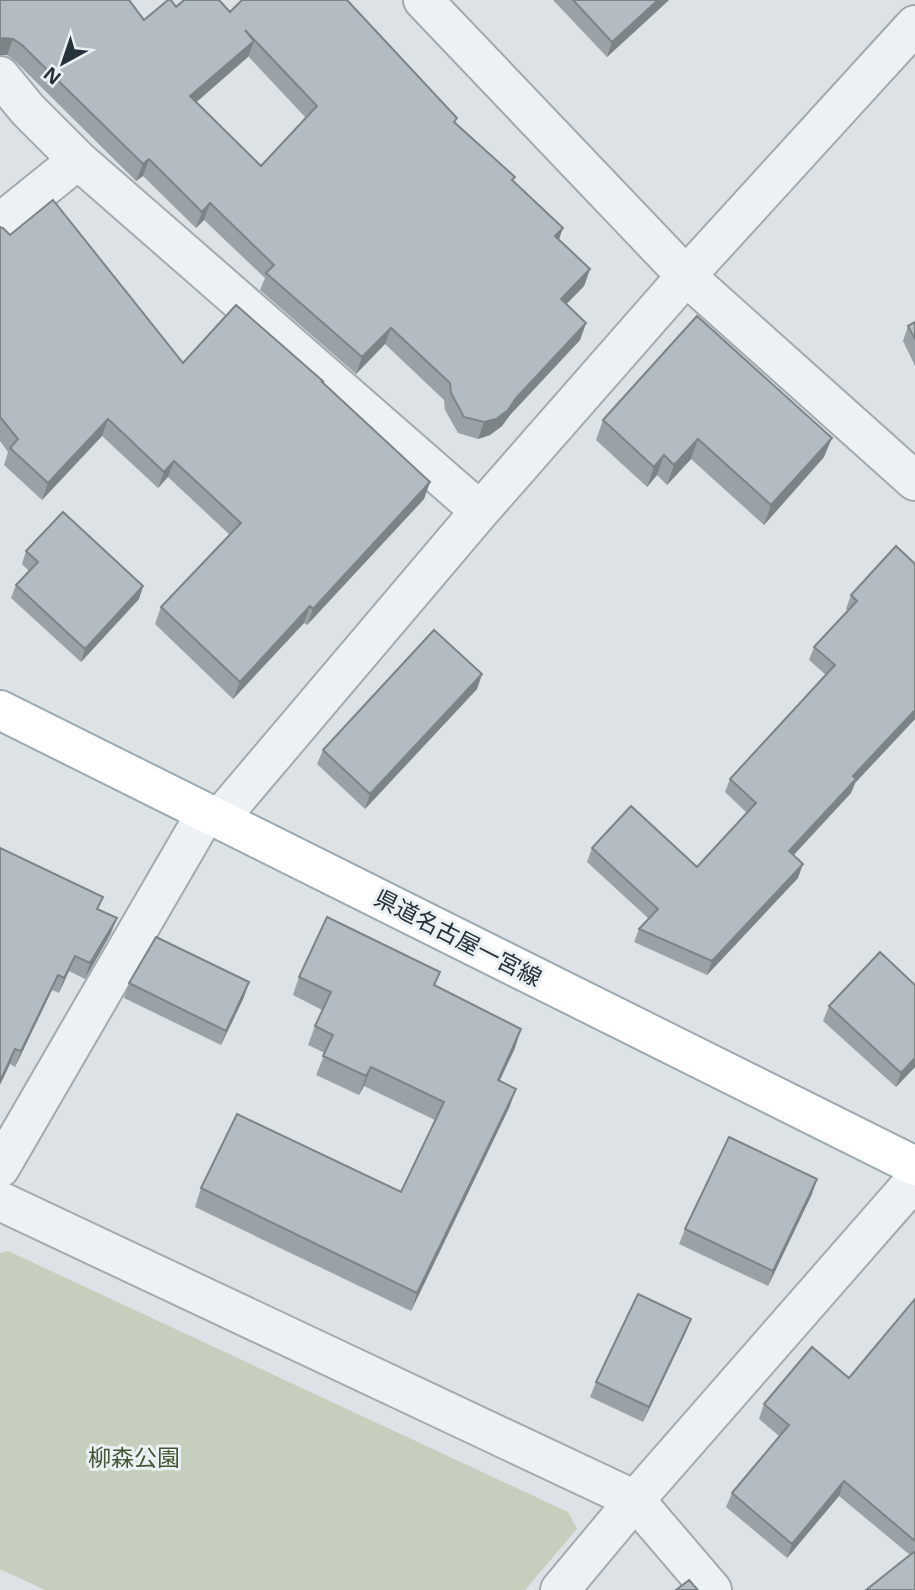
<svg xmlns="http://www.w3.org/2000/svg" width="915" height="1590" viewBox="0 0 915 1590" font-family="'Noto Sans','Noto Sans JP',sans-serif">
  <rect width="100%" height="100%" fill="#dce2e6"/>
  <path fill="#c6cfbd" d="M8,1251l560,261 9,17 -52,61h-480l-45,-21v-316z"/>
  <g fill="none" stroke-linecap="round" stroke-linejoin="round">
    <g stroke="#a2aaaf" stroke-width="42">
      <path id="minor" d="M423,0l263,276 229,205
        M0,76l28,34 50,50 402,351
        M0,223l78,-63
        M219,819l261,-308 206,-235 229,-251
        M0,1168l206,-355
        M0,1201l635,299 77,90
        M560,1590l75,-90 280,-320"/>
    </g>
    <g stroke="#9ba9b1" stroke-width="42">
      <path id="major" d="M0,710l915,456"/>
    </g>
    <use href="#minor" stroke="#eef1f4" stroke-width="38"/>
    <use href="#major" stroke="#fff" stroke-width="38"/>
  </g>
  <path fill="#9aa2a7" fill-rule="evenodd" d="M0,0l144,20 32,-13 54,5 225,112 58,57 45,59 32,29 -6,17 -18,18 20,19 -6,17 -70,75 -8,11 -12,9 -12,4 -20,-6 -13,-23 -1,-10 -59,-56 -29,30 -96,-84 5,-12 -61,-58 -8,8 -53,-52 -7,5 -120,-119 -9,-7h-7zM248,56l58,62 -45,48 -65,-64z
    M553,0h116l-62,57z
    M0,227l183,136 141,19 -1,1 107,99 -6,17 -117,126 -3,-2 -71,76 -78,-75 6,-17 69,-72 -62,-58 -10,11 -56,-52 -60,64 -38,-35 4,-13 -8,-11z
    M915,322v44l-12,-25 5,-15z
    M603,420l221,37 -60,68 -73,-66 -24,26 -10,-10 -10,12 -51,-47z
    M26,551l117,35 -4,13 -58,63 -70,-64 5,-13 13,-14 -7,-7z
    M915,564v155l-60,64 -4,10 -57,62 4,23 -91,97 -73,-33 5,-13 10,-10 -62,-57 5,-14 105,19 50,-54 -22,-21 5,-13 96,-104 -17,-15 5,-13 34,-36 -2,-2 5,-14z
    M482,674l-5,15 -112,120 -48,-45 6,-14z
    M0,848l98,61 13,24 -26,46 -16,-8 -10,22 -7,-3 -37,77 -5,-3z
    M299,977l136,9 80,62 -16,33 17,8 -7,19 -98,203 -216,-104 6,-19 200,4 34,-72 -71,-34 -5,9 -43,-20 9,-22 -17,-8 7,-19 7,-16 -29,-15z
    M129,983l115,14 -23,48 -97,-47z
    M915,985v82l-19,20 -73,-66 6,-15z
    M812,1194l-44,92 -89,-42 6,-15z
    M915,1299v291l-5,-35 -71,-59 -52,62 -61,-51 6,-14 47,-57 -20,-17 5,-15 85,-26z
    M685,1334l-42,88 -53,-25 6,-15z"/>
  <path fill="#7d8488" d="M658,0h11l-62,57 5,-15z
    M3,38l10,1 -6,16h-7v-16z
    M254,41l-6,16 -64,56 6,-17z
    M149,159l-6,17 -7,5 7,-17z
    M210,203l-6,17 -8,8 6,-16z
    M563,228l-6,17 -2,-9z
    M590,269l-6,17 -29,30 6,-17z
    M586,323l-6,17 -70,75 -8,11 -12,9 -12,4 6,-17 32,-24z
    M391,328l-6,16 -29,30 6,-17z
    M108,419l-6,17 -60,64 6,-17z
    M832,438l-8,19 -60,68 7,-20z
    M698,439l-7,20 -24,26 7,-20z
    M664,455l-7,20 -10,12 7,-20z
    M174,461l-6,16 -10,11 6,-16z
    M430,482l-6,17 -117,126 6,-16z
    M143,586l-4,13 -58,63 4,-13z
    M310,606l-6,17 -71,76 7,-17z
    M482,674l-5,15 -112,120 5,-15z
    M915,710v9l-60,64 -4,10 -67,72 5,-14 64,-75z
    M803,864l-5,14 -91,97 5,-14z
    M117,918l-6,15 -26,46 5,-16z
    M75,956l-6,15 -10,22 5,-15z
    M58,975l-6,15 -37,77 6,-16z
    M249,982l-5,15 -23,48 5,-14z
    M521,1029l-6,19 -24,51 7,-19z
    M15,1049l-5,15 -10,21v-4z
    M915,1058v9l-19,20 5,-14z
    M371,1067l-7,19 -5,9 7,-19z
    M516,1089l-7,19 -98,203 6,-18z
    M817,1179l-5,15 -44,92 5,-15z
    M691,1319l-6,15 -42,88 6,-15z
    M844,1481l-5,15 -52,62 5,-14z"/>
  <path fill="#b3bcc2" stroke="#7d8488" stroke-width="2" fill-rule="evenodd" d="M0,0h129l15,20 24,-20h3l5,7 8,-7h35l11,12 12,-12h105l110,118 -3,4 61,55 -3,3 51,48 -8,8 35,33 -29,30 25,24 -70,75 -8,12 -12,9 -12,3 -20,-5 -13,-24 -1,-10 -59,-55 -29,29 -96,-84 8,-8 -64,-62 -8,9 -53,-53 -6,5 -121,-119 -9,-6 -10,-1 -3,1zM245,30l72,76 -56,60 -71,-70 64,-55z
    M573,0h85l-46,42z
    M53,200l130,163 53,-58 88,77 -3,-1 109,101 -117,127 -3,-3 -70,76 -79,-75 80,-84 -67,-62 -10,11 -56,-53 -60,64 -38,-35 8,-9 -18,-22v-190l3,1 7,7z
    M697,316l135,122 -61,67 -73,-66 -24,26 -10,-10 -10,12 -51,-47z
    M915,322v17l-7,-13z
    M63,512l80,74 -58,63 -69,-64 22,-23 -12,-11z
    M896,546l19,18v146l-62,66 3,3 -67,72 14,13 -91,97 -73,-32 19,-20 -66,-61 39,-42 66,61 59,-64 -26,-24 105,-114 -21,-18 43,-46 -6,-6z
    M434,630l48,44 -112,120 -47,-44z
    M0,848l103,49 -6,12 20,9 -27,45 -15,-7 -11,22 -6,-3 -37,76 -6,-2 -15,32z
    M327,917l113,55 -6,13 87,44 -23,51 18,9 -99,204 -216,-105 36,-74 164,78 43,-90 -73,-35 -5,9 -43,-20 10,-21 -18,-9 16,-34 -32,-15z
    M156,937l93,45 -23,49 -97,-48z
    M880,952l35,33v73l-14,15 -72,-67z
    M729,1137l88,42 -44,92 -88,-42z
    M638,1294l53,25 -42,88 -53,-25z
    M915,1299v242l-71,-60 -52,63 -60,-51 57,-68 -25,-21 48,-57 37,31z
    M915,1551v39h-49z
    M689,1580l9,10h-22z"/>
  <g text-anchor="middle" stroke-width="6" stroke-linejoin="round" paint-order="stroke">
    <g font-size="23" fill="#26323b" stroke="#ebf0f3">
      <text transform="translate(458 938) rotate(27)" y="8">県道名古屋一宮線</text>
    </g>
    <g font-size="23" fill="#425734" stroke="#ebf0f3">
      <text x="134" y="1466">柳森公園</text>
    </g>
  </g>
  <g transform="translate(63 63) rotate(220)" stroke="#ebf0f3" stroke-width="5" paint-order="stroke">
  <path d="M0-5L12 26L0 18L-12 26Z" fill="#26323b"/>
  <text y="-10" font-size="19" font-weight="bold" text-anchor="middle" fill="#26323b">N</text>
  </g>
</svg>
